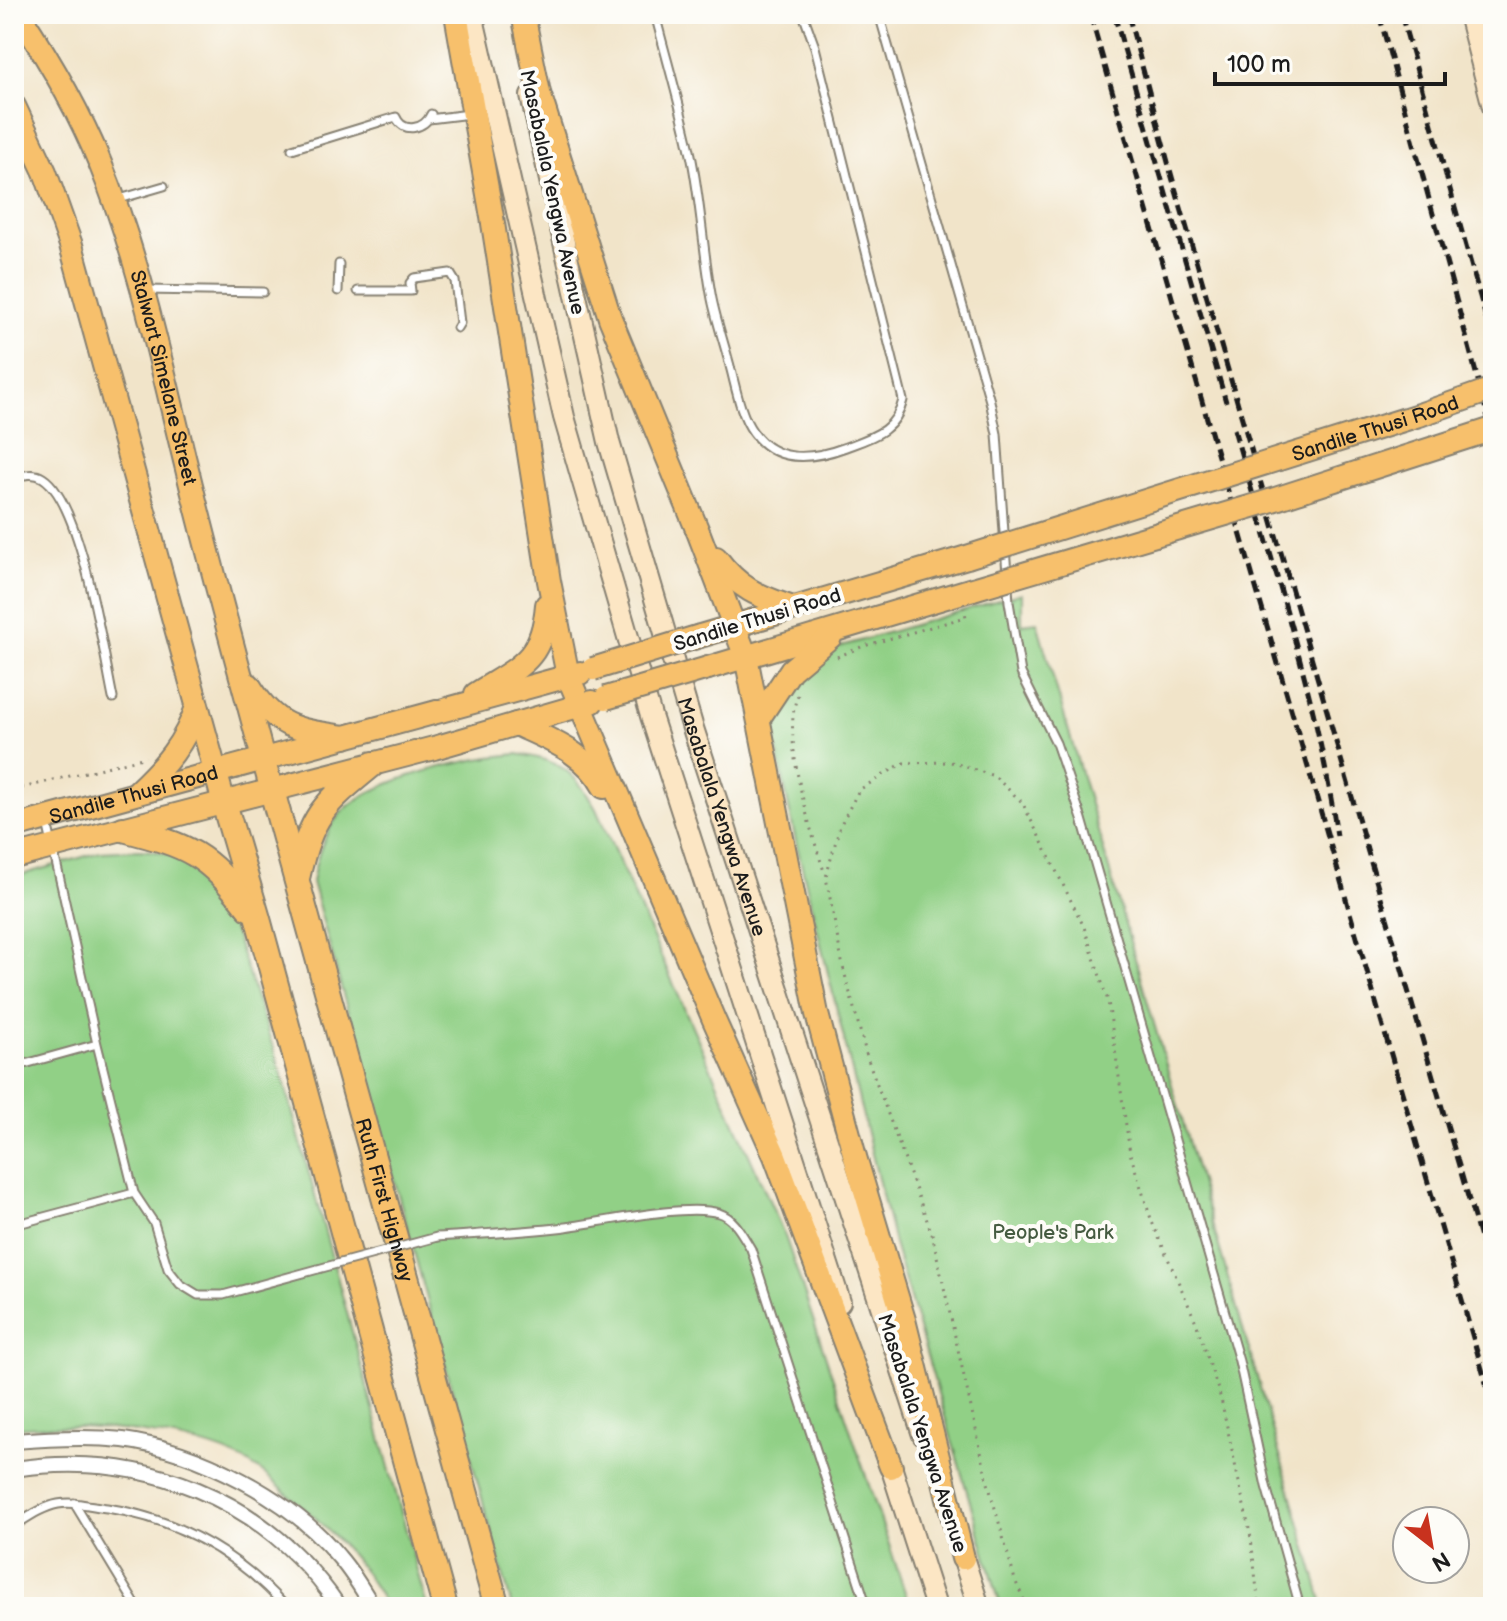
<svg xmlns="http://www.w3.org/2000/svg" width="1507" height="1621" viewBox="0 0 1507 1621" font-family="'Balsamiq Sans',sans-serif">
  <rect width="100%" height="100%" fill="#fdfcf7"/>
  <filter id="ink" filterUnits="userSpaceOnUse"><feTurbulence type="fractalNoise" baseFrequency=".0125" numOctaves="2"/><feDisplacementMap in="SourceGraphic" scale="16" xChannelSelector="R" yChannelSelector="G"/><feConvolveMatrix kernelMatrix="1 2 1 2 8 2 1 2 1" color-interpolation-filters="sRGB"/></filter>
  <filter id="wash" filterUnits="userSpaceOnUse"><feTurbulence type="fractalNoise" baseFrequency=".006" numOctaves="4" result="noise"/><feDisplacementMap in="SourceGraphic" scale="32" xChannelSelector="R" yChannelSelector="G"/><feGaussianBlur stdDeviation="1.8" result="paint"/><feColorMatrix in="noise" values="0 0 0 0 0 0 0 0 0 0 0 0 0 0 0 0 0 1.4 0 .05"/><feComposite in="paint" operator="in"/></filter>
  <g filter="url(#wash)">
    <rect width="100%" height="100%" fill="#f1e4c9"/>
    <path fill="#91d086" stroke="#567651" stroke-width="2" d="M1022,593v31l15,-2 287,985h-323l-107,-363 -98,-402 -19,-92 -4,-39 20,-33 29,-26z
      M517,754c45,6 57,18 79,55l189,427 125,371h-398l-200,-725c4,-23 12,-49 28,-68 32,-36 130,-56 177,-60z
      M139,850c46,2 66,17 87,58l56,166 145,533h-41c-23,-45 -57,-78 -95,-110 -11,-9 -21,-20 -33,-28 -54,-37 -179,-47 -244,-41v-551l86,-25z"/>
  </g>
  <g filter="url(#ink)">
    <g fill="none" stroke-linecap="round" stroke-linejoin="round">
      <g stroke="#868072" stroke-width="11">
        <path id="service" d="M655,14c12,47 26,94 36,141 10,48 12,97 21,144 5,24 13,47 19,71 5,19 10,46 22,62 23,33 61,27 93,15 27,-10 50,-16 57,-47l-88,-353 -12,-33
          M879,14l111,387 7,33 12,168 12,71 35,70 26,76 157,542 27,125 34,121
          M429,119l41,-5
          M292,149l104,-32c7,17 29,12 35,-3
          M116,200l48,-14
          M145,290l118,2
          M338,291l1,-27
          M358,291h53l-1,-8 4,-5 36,-5 5,8 5,42 -3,5
          M14,478c10,-3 20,-6 29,0 39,25 60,173 70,220
          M14,1067l83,-23
          M134,1193l20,30 14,46 12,15 18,11h25l95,-26
          M14,1225l120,-32 -37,-149 -50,-222
          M437,1237c43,-3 86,-5 129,-10 37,-5 121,-24 153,-14 16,5 24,23 32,36l116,358
          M74,1503l63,104
          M14,1526c13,-8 28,-19 44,-22 16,-3 33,2 49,4 71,11 131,46 179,99"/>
      </g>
      <g stroke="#868072" stroke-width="18">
        <path id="minor" d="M1472,22l19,-8
          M14,1441c36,-3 73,-5 109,-1 75,10 168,58 216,117 13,15 24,33 34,50
          M14,1469c129,-19 251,28 325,138"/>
      </g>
      <g stroke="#868072" stroke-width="24">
        <g id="secondary">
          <path d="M472,14l92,403 87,299 189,586"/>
          <path d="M1469,14l24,93"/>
          <path id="s1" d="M531,96l78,346 83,283 231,710"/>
          <path d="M886,1451l50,156"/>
          <path d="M959,1545l20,62"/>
        </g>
      </g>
      <g stroke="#868072" stroke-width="26">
        <g id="primary">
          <path d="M456,14l36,203 57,364 19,95 146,344 61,136 116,311"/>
          <path d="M523,14l16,79 71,225 89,216 47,123 71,357 38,143 49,163 59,238"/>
          <path d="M716,558c23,31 42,38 77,50"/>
          <path d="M700,636l267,-79"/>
          <path d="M708,668l265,-79"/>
          <path d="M476,694c44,-28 66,-33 71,-89"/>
          <path d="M759,718l32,-48 39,-33"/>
          <path d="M516,724c34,16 69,28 88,63"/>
          <path id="s2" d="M14,827l566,-154"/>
          <path d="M14,857l420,-109 158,-46"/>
        </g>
      </g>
      <g stroke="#868072" stroke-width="26">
        <g id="trunk">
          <path id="s3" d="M19,14c31,47 60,97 81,149 41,100 62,206 88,310 26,106 55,212 84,318"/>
          <path d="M14,106l31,66 26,73 153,558"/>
          <path d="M249,685c27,44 48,45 96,52"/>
          <path d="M137,792c28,-26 48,-49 60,-85"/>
        </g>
      </g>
      <g stroke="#868072" stroke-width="28">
        <g id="motorway">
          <path id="s4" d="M272,791l225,816"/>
          <path d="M224,803l34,116 187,688"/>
          <path d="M123,829c67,17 83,24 126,79"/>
          <path d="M297,878c15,-65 26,-73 76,-114"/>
        </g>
      </g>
      <path stroke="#868072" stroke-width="3" stroke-dasharray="2 6" stroke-linecap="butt" d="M837,657l27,-11 102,-29 -2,-9
        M798,695c-18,41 13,137 27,179
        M14,790l132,-33
        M1027,1607l-12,-27 -27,-97 -56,-249 -65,-177 -24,-90 -17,-90 14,-51 19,-36 44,-27 48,-1 43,14 28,26 62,125 24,74 22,152 22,69 44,100 25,77 30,139 8,69"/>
      <use href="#service" stroke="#fff" stroke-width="7"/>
      <use href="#minor" stroke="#fff" stroke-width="14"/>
      <use href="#secondary" stroke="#fce6c4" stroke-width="20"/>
      <use href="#primary" stroke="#f7c06c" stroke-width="22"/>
      <use href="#trunk" stroke="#f7c06c" stroke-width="22"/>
      <use href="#motorway" stroke="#f7c06c" stroke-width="24"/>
      <path stroke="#1c1c1c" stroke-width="5" stroke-dasharray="12 6" stroke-linecap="butt" d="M1090,14l403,1393
        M1114,14l112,388
        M1128,14l44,163 321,1106
        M1379,14l114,422
        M1401,14l92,329
        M1234,429c38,135 83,268 103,407"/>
      <g stroke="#868072" stroke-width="11" stroke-linecap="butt">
        <path id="service-bridge" d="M318,1269l119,-32"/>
      </g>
      <g stroke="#868072" stroke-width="26" stroke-linecap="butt">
        <g id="primary-bridge">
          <path id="s5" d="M967,557l455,-143 71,-25"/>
          <path d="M973,589l290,-86 230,-74"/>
          <path d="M593,669l107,-33"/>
          <path d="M606,698l102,-30"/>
        </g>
      </g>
      <use href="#service-bridge" stroke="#fff" stroke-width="7"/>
      <use href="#primary-bridge" stroke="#f7c06c" stroke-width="22"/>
    </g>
  </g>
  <g text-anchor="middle" stroke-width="8" stroke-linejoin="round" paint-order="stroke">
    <g font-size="20" fill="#1c1c1c" stroke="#fdfcf7">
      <text transform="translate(553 192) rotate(78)" y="7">Masabalala Yengwa Avenue</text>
      <text dy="7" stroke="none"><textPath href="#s3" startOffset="394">Stalwart Simelane Street</textPath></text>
      <text dy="7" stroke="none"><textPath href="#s5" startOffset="428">Sandile Thusi Road</textPath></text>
      <text transform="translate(757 619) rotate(-17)" y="7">Sandile Thusi Road</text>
      <text dy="7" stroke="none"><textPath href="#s2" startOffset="124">Sandile Thusi Road</textPath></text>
      <text dy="7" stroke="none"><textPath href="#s1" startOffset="746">Masabalala Yengwa Avenue</textPath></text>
      <text dy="7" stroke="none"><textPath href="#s4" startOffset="424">Ruth First Highway</textPath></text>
      <text transform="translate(923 1433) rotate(72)" y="7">Masabalala Yengwa Avenue</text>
    </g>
    <g font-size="20" fill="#455b41" stroke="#fdfcf7">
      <text x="1053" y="1239">People's Park</text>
    </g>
  </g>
  <rect width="1507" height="1621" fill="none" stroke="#fdfcf7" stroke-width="48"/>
  <g transform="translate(1431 1545) rotate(149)"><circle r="38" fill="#fdfcf7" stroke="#a3a29f" stroke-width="2"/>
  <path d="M0-6L14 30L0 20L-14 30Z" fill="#c8321e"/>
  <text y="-12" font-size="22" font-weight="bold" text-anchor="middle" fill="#1c1c1c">N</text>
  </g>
  <path d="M1215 72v12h230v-12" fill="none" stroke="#1c1c1c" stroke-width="4"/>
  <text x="1227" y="72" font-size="24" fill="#1c1c1c" stroke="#fdfcf7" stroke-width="6" paint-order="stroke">100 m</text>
</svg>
